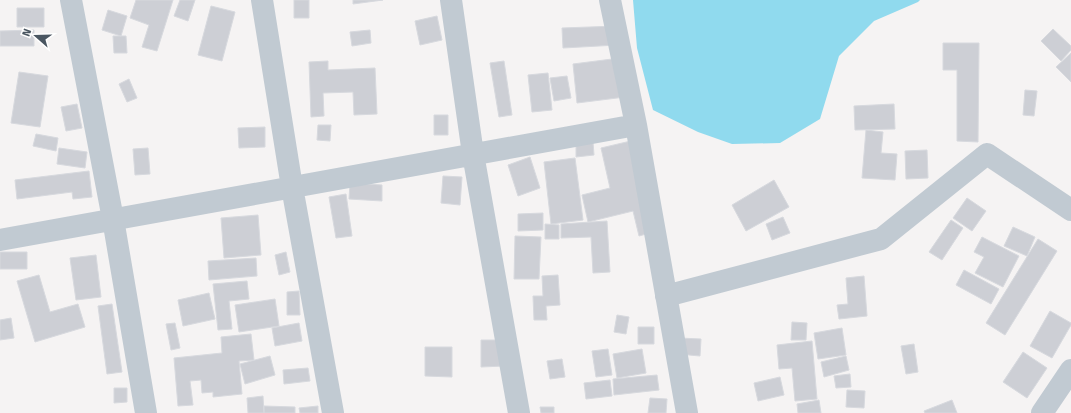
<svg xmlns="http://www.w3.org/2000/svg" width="1071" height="413" viewBox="0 0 1071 413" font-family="'Fira Sans',sans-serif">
  <rect width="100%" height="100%" fill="#f5f3f3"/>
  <path fill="#90daee" d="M633,0h287l-2,2 -44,19 -35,35 -19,63 -40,24 -48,1 -34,-12 -45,-22 -16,-62z"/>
  <path fill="#cdcfd5" stroke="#d7d9de" d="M136,0h37l-16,51 -15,-4 7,-22 -19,-7z
    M180,0h15l-7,21 -14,-5z
    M294,0h15v18h-15z
    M353,0h30l-30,4z
    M211,6l24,6 -13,49 -24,-6z
    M17,8h27v19h-27z
    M108,10l19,6 -6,20 -19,-6z
    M437,16l5,24 -22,5 -5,-24z
    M617,26v19l-54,3 -1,-20z
    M1053,29l18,17v4l-10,11 -20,-20z
    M34,30v16h-34v-15z
    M370,30l1,13 -19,3 -2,-14z
    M113,36h13l1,17h-13z
    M943,43h36l-1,99 -21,-1v-71h-14z
    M1071,53v29l-15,-15z
    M620,58l5,39 -48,6 -4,-39z
    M328,61v9l47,-2 2,46 -23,1 -1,-23 -30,1 1,23 -13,1 -2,-55z
    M504,61l8,54 -13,2 -9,-54z
    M19,72l29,4 -8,51 -29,-4z
    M548,73l4,37 -20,2 -4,-37z
    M567,76l4,22 -17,3 -4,-23z
    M129,79l8,19 -10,4 -8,-18z
    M1025,90l12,1 -3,25 -11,-1z
    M77,104l5,24 -16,3 -5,-24z
    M894,104l1,25 -40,1 -1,-24z
    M434,115h14v20h-14z
    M318,125h13l-1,16 -13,-1z
    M265,127v20l-26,1 -1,-20z
    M866,130l17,2 -2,21 16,1 -2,26 -33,-2z
    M36,134l22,4 -2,13 -23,-5z
    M635,140l22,91 -18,5 -6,-25 -45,11 -6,-27 28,-7 -9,-40z
    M593,142l1,13 -18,2v-14z
    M59,148l28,4 -2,16 -28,-4z
    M148,148l2,26 -15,1 -2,-26z
    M927,150l1,28 -22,1 -1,-28z
    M530,157l10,31 -22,8 -10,-31z
    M575,158l8,62 -32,4 -7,-62z
    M89,171l3,26 -19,2 -1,-7 -55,7 -2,-19z
    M443,176l19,1 -2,28 -19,-2z
    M774,180l15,27 -43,24 -14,-26z
    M350,183l32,2v16l-33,-2z
    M346,194l6,42 -16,2 -7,-41z
    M967,198l19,13 -14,20 -19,-13z
    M543,213v17l-25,1v-17z
    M258,215l3,40 -37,3 -3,-40z
    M783,217l7,16 -18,7 -6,-16z
    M951,220l12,8 -21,32 -13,-8z
    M607,221l3,51 -17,1 -2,-36 -30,1v-14z
    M545,224l14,1v14h-14z
    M1013,227l22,10 -8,19 -23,-10z
    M515,236l26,1 -2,42h-25z
    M982,237l37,19 -16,31 -28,-14 9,-16 -10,-5z
    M1038,239l19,12 -52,84 -19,-12z
    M0,252h27v17h-27z
    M286,252l4,20 -11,3 -4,-20z
    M96,255l5,42 -25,3 -6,-42z
    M256,258l1,18 -48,4 -1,-19z
    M964,270l35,19 -8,15 -35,-19z
    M39,275l11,37 28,-8 7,23 -50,15 -18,-61z
    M558,275l2,30 -14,1 1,14h-13l-1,-24h10l-1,-20z
    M864,276l3,40 -28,3 -2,-14 11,-1 -2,-26z
    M247,281l2,18 -20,2 3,28 -14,1 -5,-46z
    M299,291l1,24h-13v-23z
    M209,293l6,26 -32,7 -5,-26z
    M275,299l4,27 -40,6 -4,-27z
    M112,304l10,68 -15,2 -9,-68z
    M1050,311l21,12v2l-19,33 -22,-12z
    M617,315l12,2 -3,17 -12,-2z
    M11,318l3,20 -14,2v-20z
    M792,322l15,1 -1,17h-15z
    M175,323l5,25 -9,2 -5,-26z
    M299,323l3,18 -27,5 -3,-18z
    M638,327h16v17h-16z
    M842,328l4,27 -28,4 -4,-26z
    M251,334l3,26 -15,1 3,33 -29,3v-5l-11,1 -1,-13 -11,1 3,24 -15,1 -4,-48 48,-5 -1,-16z
    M679,338l22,1 -1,17 -22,-2z
    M481,340h23v26l-23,1z
    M812,341l5,58 -22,2 -3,-33 -13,1 -2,-24z
    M914,344l4,28 -12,2 -5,-28z
    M425,347h27v30l-27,-1z
    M608,349l4,26 -16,2 -4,-26z
    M642,349l4,24 -29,5 -4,-24z
    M1023,352l24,16 -20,30 -24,-16z
    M270,356l5,19 -30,9 -5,-20z
    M846,356l3,14 -25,7 -3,-15z
    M562,359l3,18 -15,2 -3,-18z
    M308,368l2,13 -26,3 -1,-14z
    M850,374l1,13 -15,1 -2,-12z
    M657,375l2,15 -45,5 -1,-16z
    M780,377l4,18 -26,6 -4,-18z
    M610,380l2,16 -26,3 -2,-16z
    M114,388h13v14l-13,1z
    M847,390l18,1 -1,17 -18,-1z
    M263,396l1,17h-16l-1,-15z
    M650,398l17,1 -1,14h-18z
    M819,400l2,13h-23l-1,-9z
    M952,400l5,13h-32l-1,-2z
    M264,406l31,1v6h-31z
    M318,406v7h-18l-1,-5z
    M540,407h14v6h-13z"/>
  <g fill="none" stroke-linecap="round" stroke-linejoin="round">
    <path stroke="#c1cad2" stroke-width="22" d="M71,0l42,219 33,194
      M262,0l30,187 41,226
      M451,0l22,154 46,259
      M610,0l26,125 51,288
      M0,240l636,-115
      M666,296l215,-57 106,-85 84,56
      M1042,413l29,-43"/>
  </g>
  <g transform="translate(36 36) rotate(290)" stroke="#ffffff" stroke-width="3" paint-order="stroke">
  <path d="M0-3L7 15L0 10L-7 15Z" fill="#4a5661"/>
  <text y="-6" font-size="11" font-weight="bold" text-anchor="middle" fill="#4a5661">N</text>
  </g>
</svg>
